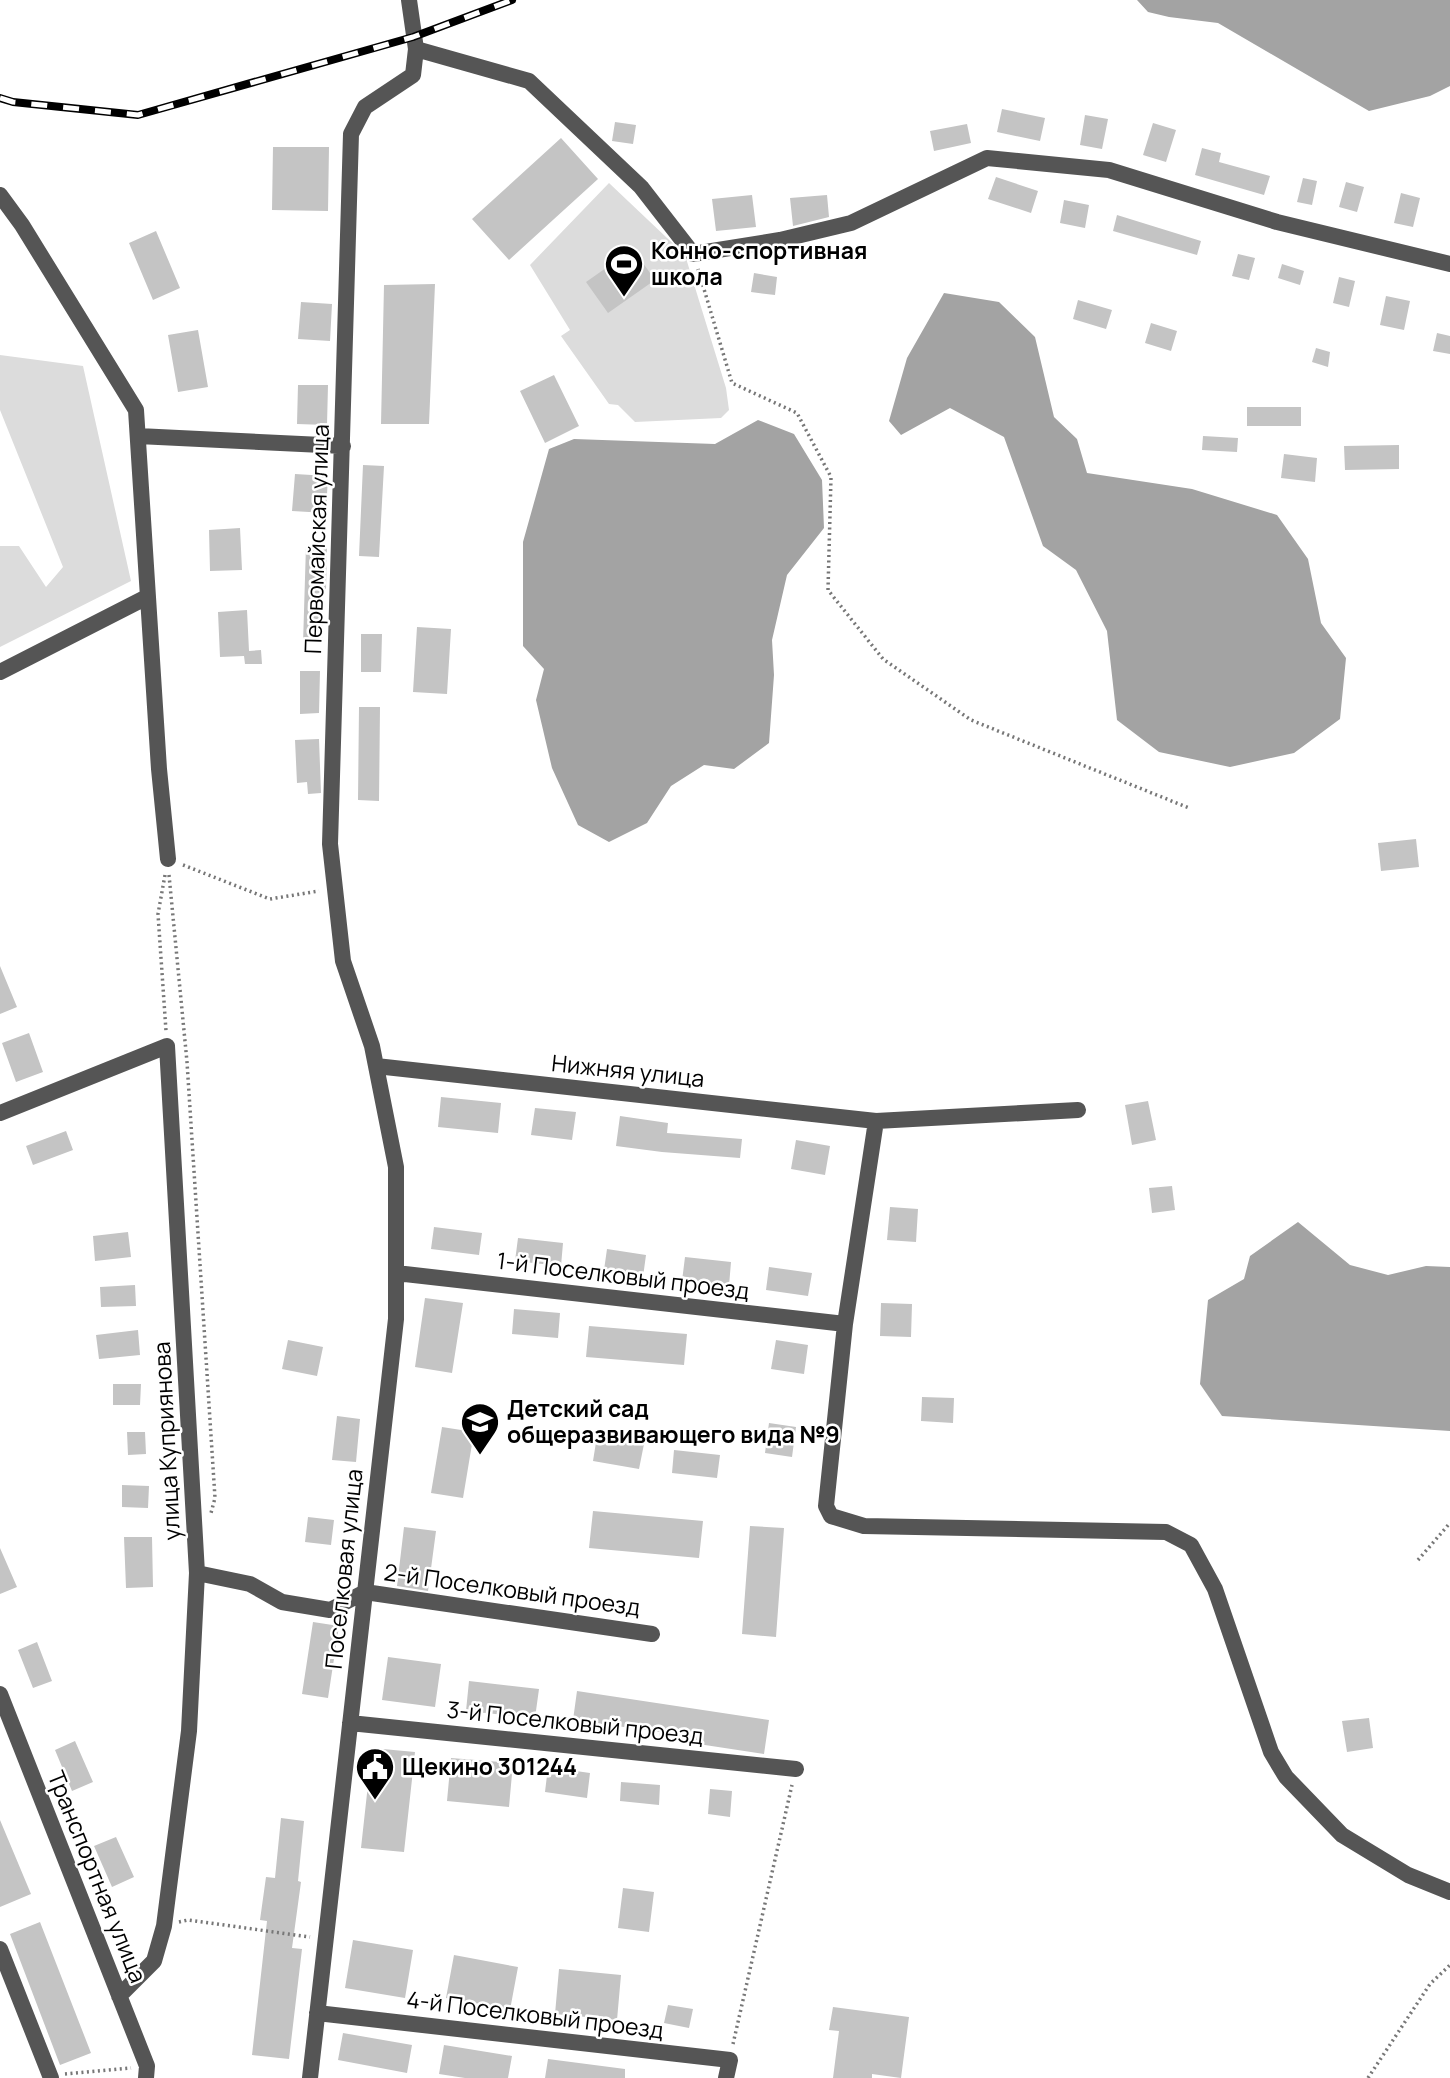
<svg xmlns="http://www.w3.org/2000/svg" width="1450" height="2078" viewBox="0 0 1450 2078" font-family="Manrope,sans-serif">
  <rect width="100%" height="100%" fill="#fff"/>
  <path fill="#dcdcdc" d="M609,183l76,72 41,133 3,22 -8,8 -86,4 -17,-17 -9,-1 -48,-68 9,-6 -40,-65z
    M0,355l83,11 48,215 -131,66v-101h19l27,41 17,-20 -63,-157z"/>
  <path fill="#a3a3a3" d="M1137,0h313v86l-20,10 -61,15 -151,-88 -49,-6 -21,-5z
    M944,293l55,9 36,35 19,80 23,22 10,34 105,16 85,26 31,44 13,64 25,35 -6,61 -46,34 -64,14 -71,-15 -42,-32 -10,-89 -31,-61 -33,-24 -39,-109 -54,-29 -49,27 -12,-14 18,-63z
    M758,420l36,14 28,46 2,48 -37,47 -15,65 2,35 -5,68 -35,26 -30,-4 -33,21 -24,37 -38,19 -31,-17 -26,-57 -16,-68 8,-31 -21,-23v-104l26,-93 25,-10 141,5z
    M1298,1222l52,43 38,10 38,-9 24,1v164l-228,-15 -22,-32 8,-84 36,-21 6,-23z"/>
  <path fill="#c4c4c4" d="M1002,109l43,9 -5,23 -43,-9z
    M1085,115l23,4 -6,30 -22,-4z
    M615,122l21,3 -3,19 -21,-3z
    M1153,123l23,7 -10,32 -23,-7z
    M967,124l4,19 -37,8 -4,-20z
    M561,138l37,41 -89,81 -37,-41z
    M273,147h56l-1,64 -56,-1z
    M1202,148l19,5 -2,9 51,14 -6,19 -69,-20z
    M996,177l42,14 -7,22 -43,-14z
    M1303,178l14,3 -5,24 -15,-3z
    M1346,182l18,5 -7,25 -18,-5z
    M1401,193l19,5 -7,29 -19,-4z
    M752,195l4,32 -40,4 -4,-32z
    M827,195l2,22 -36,9 -3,-28z
    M1064,200l25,5 -4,23 -25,-5z
    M1117,215l84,26 -4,14 -84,-24z
    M156,231l24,57 -27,12 -24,-57z
    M633,249l22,31 -47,33 -22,-31z
    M1238,254l17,4 -6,22 -17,-4z
    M1282,264l22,7 -4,14 -22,-7z
    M754,273l23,4 -2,18 -24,-3z
    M1339,277l16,4 -6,26 -16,-4z
    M435,284l-6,140h-48l3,-139z
    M1386,296l24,5 -6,29 -24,-5z
    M1078,300l34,10 -6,19 -33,-10z
    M301,302l31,2 -2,37 -32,-2z
    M1151,323l26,8 -6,20 -26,-8z
    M198,330l10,57 -30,5 -10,-57z
    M1437,333l13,3v18l-17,-3z
    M1316,348l14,4 -2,15 -16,-5z
    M554,375l25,51 -34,17 -25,-52z
    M298,385h30l-1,40 -30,-1z
    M1247,407h54v19h-54z
    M1203,436l35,2 -1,14 -35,-2z
    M1399,445v24l-54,1 -1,-24z
    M1284,454l33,4 -2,24 -34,-4z
    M363,465l21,1 -5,91 -20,-1z
    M295,474l33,2 -2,37 -34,-2z
    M240,528l2,42 -32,1 -1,-41z
    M306,545l21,1 -1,43h-3l-1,55h-19z
    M247,610l2,41 12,-1 1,14h-17l-1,-8 -24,1 -2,-45z
    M417,627l34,2 -4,65 -34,-2z
    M361,634h21l-1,38h-20z
    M300,671h20l-1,42 -19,1z
    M359,707h21l-1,94 -21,-1z
    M319,739l2,54 -13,1 -1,-12 -10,1 -2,-43z
    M1416,839l3,28 -38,4 -3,-28z
    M0,966l17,41 -17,7z
    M29,1033l14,39 -27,10 -14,-39z
    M441,1097l60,6 -3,30 -60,-6z
    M1148,1101l8,39 -24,5 -7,-40z
    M535,1108l41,4 -4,28 -41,-5z
    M620,1116l48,7 -1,10 75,6 -2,19 -78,-6 -46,-6z
    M66,1131l7,19 -40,15 -7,-19z
    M796,1140l34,6 -5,29 -34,-6z
    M1172,1186l3,24 -23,3 -3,-25z
    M890,1207l28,2 -2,33 -29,-2z
    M434,1227l48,6 -3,22 -48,-6z
    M128,1232l3,25 -36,4 -2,-25z
    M518,1238l45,5 -2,23 -46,-5z
    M607,1249l39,6 -3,22 -39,-7z
    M685,1257l46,5 -2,24 -47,-5z
    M769,1267l43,6 -4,23 -42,-6z
    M135,1285l1,21 -35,1 -1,-20z
    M425,1298l38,5 -11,70 -37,-6z
    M881,1303l31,1 -1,33 -31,-1z
    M514,1309l46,4 -2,25 -46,-4z
    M589,1326l98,8 -3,31 -98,-8z
    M138,1330l2,25 -41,4 -3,-24z
    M288,1340l35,7 -6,29 -35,-7z
    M776,1340l32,5 -4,29 -33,-5z
    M113,1384h28l-1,21h-27z
    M922,1397l32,1 -1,25 -32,-2z
    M337,1416l23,3 -4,43 -24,-2z
    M769,1423l27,4 -4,30 -27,-4z
    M442,1427l32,5 -11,66 -32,-5z
    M127,1432h18l1,22 -18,1z
    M597,1436l47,8 -5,25 -46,-8z
    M674,1450l46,5 -3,23 -45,-5z
    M122,1485l27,1 -1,22 -26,-1z
    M593,1511l110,10 -4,37 -110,-10z
    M308,1517l26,3 -3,25 -26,-3z
    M750,1526l34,2 -8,109 -34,-3z
    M404,1527l32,4 -8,60 -31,-5z
    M124,1537h28l1,50 -27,1z
    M0,1548l17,39 -17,7z
    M313,1622l26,4 -11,72 -26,-4z
    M37,1642l15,39 -19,7 -15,-38z
    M388,1657l53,7 -6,43 -53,-7z
    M469,1681l70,8 -4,29 -69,-7z
    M577,1691l192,29 -5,34 -105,-16 1,-6 -87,-12z
    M1369,1718l4,30 -26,4 -5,-31z
    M75,1741l18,41 -21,9 -17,-41z
    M372,1748l43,4 -11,100 -43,-4z
    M451,1758l62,5 -4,44 -62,-6z
    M548,1767l42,6 -3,25 -42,-6z
    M621,1782l39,3 -1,20 -39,-4z
    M710,1789l22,2 -2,26 -22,-3z
    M281,1818l23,3 -6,60 3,1 -9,66 10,1 -13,110 -37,-4 15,-134 -7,-1 6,-43 9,1z
    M0,1820l31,74 -31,13z
    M116,1837l18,40 -22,10 -18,-41z
    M623,1888l31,4 -5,40 -31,-4z
    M40,1922l51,131 -31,12 -50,-131z
    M353,1940l60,10 -8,48 -60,-10z
    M454,1955l64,12 -8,43 -64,-12z
    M559,1969l62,6 -4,45 -62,-6z
    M668,2005l25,4 -4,19 -25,-5z
    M833,2007l76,10 -8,61 -29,-4v4h-39l6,-47 -10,-1z
    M343,2033l69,12 -5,28 -69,-13z
    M444,2045l68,11 -4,22h-43l-26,-4z
    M548,2059l77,10v9h-80z"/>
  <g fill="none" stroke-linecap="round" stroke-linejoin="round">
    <path stroke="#777" stroke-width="3.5" stroke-dasharray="2 3.5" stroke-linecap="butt" d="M698,269l34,114 65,30 34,64 -3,113 55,69 88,61 218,88
      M183,865l87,34 49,-8
      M165,875l-7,39 8,117
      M169,875l18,187 28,436 -4,15
      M1418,1560l32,-37
      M179,1922l9,-2 122,17
      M733,2044l59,-259
      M65,2074l66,-6
      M1368,2078l62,-94 20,-19"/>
    <path stroke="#555" stroke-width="16" d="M416,49l113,32 112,106 52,67 87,-14 71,-17 136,-65 122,12 168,52 173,42
      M0,195l22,30 114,185 23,359 9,90
      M138,436l205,10
      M0,672l147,-75
      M376,1066l500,55 202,-11
      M0,1113l167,-67 30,527 -8,158 -25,195 -10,35 -35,35
      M876,1121l-31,203 -19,182 5,10 33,10 302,6 25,13 24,44 56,163 15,25 56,58 66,40 42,17
      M396,1273l449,51
      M197,1573l53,11 32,18 48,8 35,-18 287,42
      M0,1694l147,372 -1,12
      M350,1723l446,46
      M0,1949l51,129
      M317,2013l413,47 -4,18
      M310,2078l86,-759v-152l-24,-121 -29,-85 -13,-117 21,-710 14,-27 48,-32 3,-26 -7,-49"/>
    <g stroke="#000" stroke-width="8">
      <path id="rail" d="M0,98l13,4 125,13 275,-78 99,-37"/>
    </g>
    <use href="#rail" stroke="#fff" stroke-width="5" stroke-dasharray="16" stroke-linecap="butt"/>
  </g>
  <defs>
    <g id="stadium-pin" transform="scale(2.0125)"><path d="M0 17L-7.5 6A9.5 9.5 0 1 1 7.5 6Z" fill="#000" stroke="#fff"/><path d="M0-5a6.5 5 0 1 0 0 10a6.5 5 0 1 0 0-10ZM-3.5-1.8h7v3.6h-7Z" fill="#fff"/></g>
    <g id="school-pin" transform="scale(2.0125)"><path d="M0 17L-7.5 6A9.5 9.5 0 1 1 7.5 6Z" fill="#000" stroke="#fff"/><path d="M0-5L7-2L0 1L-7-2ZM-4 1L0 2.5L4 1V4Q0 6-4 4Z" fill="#fff"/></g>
    <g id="civic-pin" transform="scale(2.0125)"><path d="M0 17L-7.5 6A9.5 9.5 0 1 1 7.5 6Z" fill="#000" stroke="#fff"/><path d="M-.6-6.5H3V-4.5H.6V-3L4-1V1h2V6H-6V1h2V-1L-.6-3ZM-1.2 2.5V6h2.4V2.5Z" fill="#fff"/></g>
  </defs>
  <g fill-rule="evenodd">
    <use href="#stadium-pin" x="624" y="264"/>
    <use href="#school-pin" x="480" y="1422"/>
    <use href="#civic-pin" x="375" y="1767"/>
  </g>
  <g text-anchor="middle" stroke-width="5" stroke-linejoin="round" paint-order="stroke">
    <g font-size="23" font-weight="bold" fill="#000" stroke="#fff" text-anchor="start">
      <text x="651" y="259">Конно-спортивная<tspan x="651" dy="26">школа</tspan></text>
      <text x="507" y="1417">Детский сад<tspan x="507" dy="26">общеразвивающего вида №9</tspan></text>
      <text x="402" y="1775">Щекино 301244</text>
    </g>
    <g font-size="23" fill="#000" stroke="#fff">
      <text transform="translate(317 539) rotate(-88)" y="8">Первомайская улица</text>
      <text transform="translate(628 1071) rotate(6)" y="8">Нижняя улица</text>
      <text transform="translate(623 1276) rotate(7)" y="8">1-й Поселковый проезд</text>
      <text transform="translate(167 1441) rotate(-93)" y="8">улица Куприянова</text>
      <text transform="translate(344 1569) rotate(-84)" y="8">Поселковая улица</text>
      <text transform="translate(512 1590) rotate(8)" y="8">2-й Поселковый проезд</text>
      <text transform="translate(575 1723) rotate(6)" y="8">3-й Поселковый проезд</text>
      <text transform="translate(97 1877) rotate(68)" y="8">Транспортная улица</text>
      <text transform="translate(535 2015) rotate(7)" y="8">4-й Поселковый проезд</text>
    </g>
  </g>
</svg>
